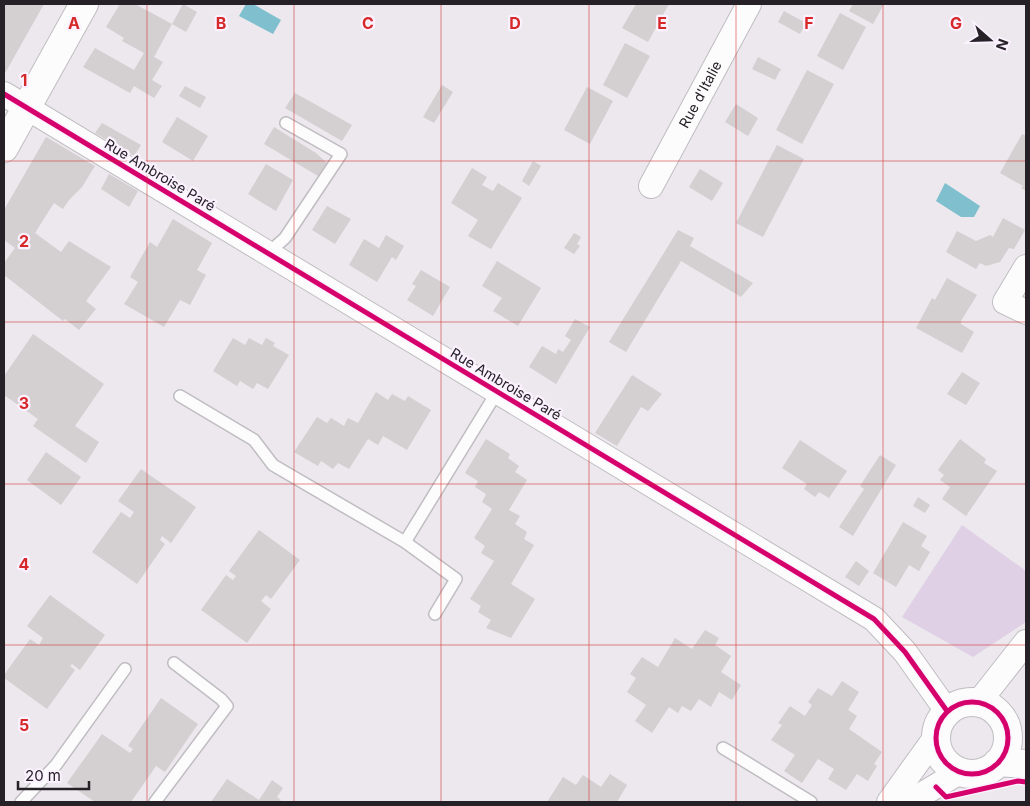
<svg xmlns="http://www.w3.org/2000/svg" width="1030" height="806" viewBox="0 0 1030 806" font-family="Inter,sans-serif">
  <rect width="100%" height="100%" fill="#ece8ee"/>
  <path fill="#dfd0e6" d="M962,525l64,46v51l-53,35 -71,-40z"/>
  <path fill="#7fbfce" d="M246,4h7l28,16 -8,14 -34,-18z
    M945,183l35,23 -6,11h-13l-25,-16z"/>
  <path fill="#d4cfd0" d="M4,4h40l-40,71z
    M120,4h15l37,20 11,-20 14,8 -11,20 -14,-8 -18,33 9,5 -11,18 10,6 -8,12 -20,-12 -4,7 -47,-26 12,-19 39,22 10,-17 -22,-12 2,-3 -18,-11z
    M636,4h33l-21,38 -26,-14z
    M853,4h31l-11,20 -24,-13z
    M784,11l22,12 -6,11 -22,-12z
    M840,13l26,14 -23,43 -26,-14z
    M625,43l25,13 -23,42 -24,-13z
    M758,57l23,12 -6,11 -23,-11z
    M807,70l27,14 -32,60 -26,-14z
    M442,85l11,7 -19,31 -11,-6z
    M185,86l21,11 -6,11 -21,-12z
    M587,87l26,14 -23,43 -26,-14z
    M295,93l57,32 -10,16 -57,-33z
    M736,104l22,14 -10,18 -23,-14z
    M177,117l31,19 -15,25 -31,-19z
    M102,123l39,22 -7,11 -39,-23z
    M274,127l42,26 11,10 -9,13 -54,-32z
    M1022,134l4,2v55l-5,-3 2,-2 -23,-13z
    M46,137l49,29 -13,21 -13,13 -6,9 -9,-6 -19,30 26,19 8,-11 42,26 -25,34 10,8 -17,21 -14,-11 -2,2 -59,-46v-12l11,-15 -11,-8v-30z
    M777,145l27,14 -41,78 -27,-14z
    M533,161l8,5 -12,20 -7,-5z
    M266,164l27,16 -17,31 -28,-17z
    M472,168l15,9 -5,8 11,6 5,-8 24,15 -31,51 -23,-13 10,-16 -27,-17z
    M700,169l23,14 -11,18 -23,-14z
    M109,174l29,17 -9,16 -28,-18z
    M327,206l24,13 -16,25 -23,-14z
    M1003,218l22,12 -11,19 -5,-1 -9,14 -14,4 -6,-3 -4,6 -30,-17 11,-21 19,10 14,-6 3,2z
    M173,219l39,24 -15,27 9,5 -16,30 -10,-5 -16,27 -40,-23 14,-22 -8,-5 20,-35 7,5z
    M678,230l16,8 -4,8 63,37 -12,14 -60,-36 -55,91 -17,-10z
    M574,233l7,4 -4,7 3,2 -6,8 -10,-6z
    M386,235l18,11 -8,14 -4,-3 -15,25 -28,-17 15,-26 15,9z
    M497,261l44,27 -23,38 -25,-15 9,-13 -20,-12z
    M421,270l29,17 -17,29 -26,-16 9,-14 -4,-2z
    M947,278l30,17 -16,26v3l13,8 -12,21 -46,-25 16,-30 3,2z
    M575,319l15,8 -34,57 -27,-17 13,-21 14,8 2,-5 5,3 8,-12 -6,-4z
    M33,334l71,50 -29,42 24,16 -13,21 -53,-37 5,-7 -34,-24v-19z
    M233,338l12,7 4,-7 13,7 4,-7 9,5 -2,3 16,9 -21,34 -11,-6 -4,6 -13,-8 -3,5 -24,-15z
    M962,372l18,11 -14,22 -19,-11z
    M632,375l30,19 -14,17 -7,-4 -24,39 -22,-13z
    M376,392l12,8 4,-6 13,7 3,-5 23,14 -24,40 -24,-14 -5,9 -10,-6 -19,30 -11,-6 -5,6 -12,-8 -3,5 -24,-14 23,-35 10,6 4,-5 13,8 4,-8 10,5z
    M486,439l24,15 -2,4 11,8 -4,6 12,8 -18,30 11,6 -5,8 12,8 -3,7 10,6 -23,39 24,15 -24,39 -25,-10 5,-8 -13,-8 3,-6 -11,-7 24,-38 -13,-8 4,-7 -11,-8 18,-29 -10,-7 4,-8 -11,-7 3,-6 -13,-8z
    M960,439l26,20 -2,4 13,8 -31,45 -24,-17 8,-12 -10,-7 4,-5 -6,-5z
    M800,440l47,31 -18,27 -10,-6 -4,5 -11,-8 3,-5 -25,-16z
    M46,452l35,25 -20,28 -34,-25z
    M880,455l16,10 -43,71 -14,-9 25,-38 -4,-3z
    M141,469l55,38 -25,36 -9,-7 -2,4 5,4 -28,40 -45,-32 29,-40 9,6 4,-6 -16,-11z
    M918,497l12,8 -5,8 -12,-7z
    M903,522l24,14 -6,10 9,6 -11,19 -10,-6 -13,22 -23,-14z
    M259,530l41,30 -29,39 -5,-4 -5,6 10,8 -24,34 -46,-33 25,-35 7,5 3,-4 -7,-5z
    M856,561l13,10 -10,15 -14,-9z
    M50,595l55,40 -25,35 -8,-6 -2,2 5,4 -28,39 -43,-31v-3l26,-36 9,6 4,-7 -16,-12z
    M705,630l14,8 -4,7 16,11 -10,16 20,13 -9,15 -13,-8 -8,15 -12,-8 -8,12 -9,-5 -4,7 -9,-6 -17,26 -17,-12 11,-16 -19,-13 9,-14 -6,-4 12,-17 16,10 17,-29 17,11z
    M842,681l17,11 -11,18 9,6 -8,13 33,23 -8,12 3,2 -9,15 -11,-7 -11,16 -18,-11 6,-10 -16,-10 -16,24 -18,-12 11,-16 -24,-15 11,-15 -4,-2 12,-17 15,10 7,-11 -4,-3 10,-14 14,8z
    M161,698l37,26 -33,48 -9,-6 -25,36h-36l-28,-19 35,-49 28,19 3,-4 -5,-3z
    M610,774l17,11 -10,17h-70l16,-25 13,8 7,-10 18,12z
    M227,779l32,21 13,-20 11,8 -6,9 4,3 -2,2h-68z"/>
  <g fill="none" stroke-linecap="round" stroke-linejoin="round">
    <g stroke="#c0bdc2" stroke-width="14">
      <path id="service" d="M267,254l18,-16 56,-84 -55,-31
        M180,396l74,44 19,25 132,77 92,-150
        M405,542l51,37 -21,35
        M723,748l88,54
        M21,802l35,-37 69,-96
        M155,802l72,-96 -6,-7 -47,-36"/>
    </g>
    <g stroke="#c0bdc2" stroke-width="26">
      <g id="minor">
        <path d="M4,94l870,525 31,33 42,59"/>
        <path id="s1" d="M651,186l98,-182"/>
        <path d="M1026,267l-21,35 21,10"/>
        <path d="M978,703l48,-61"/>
        <path d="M889,802l46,-64"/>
        <path d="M909,802l51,-30"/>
      </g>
    </g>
    <g stroke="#c0bdc2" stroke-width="30">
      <path id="tertiary" d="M936 738a36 36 0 1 1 72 0a36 36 0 1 1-72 0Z
        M998,762l28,2"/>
    </g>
    <g stroke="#c0bdc2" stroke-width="30">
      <path id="secondary" d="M4,148l80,-144"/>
    </g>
    <use href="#service" stroke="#fcfcfc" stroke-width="11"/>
    <use href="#minor" stroke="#fcfcfc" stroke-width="24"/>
    <use href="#tertiary" stroke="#fcfcfc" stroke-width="28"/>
    <use href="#secondary" stroke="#fcfcfc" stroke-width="28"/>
    <g stroke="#fbf1ff" stroke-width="8">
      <path id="cycleway" d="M4,94l870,525 31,33 42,59
        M936 738a36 36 0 1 1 72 0a36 36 0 1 1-72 0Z
        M936,787l10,10 72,-16 8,1"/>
    </g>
    <use href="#cycleway" stroke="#d6006c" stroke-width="5"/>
  </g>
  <path fill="none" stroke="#d62828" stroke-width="1" stroke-opacity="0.55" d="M147,4v798M294,4v798M441,4v798M589,4v798M736,4v798M883,4v798M4,161h1022M4,322h1022M4,484h1022M4,645h1022"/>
  <g text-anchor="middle" stroke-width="4.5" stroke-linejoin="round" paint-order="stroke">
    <g font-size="14" fill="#252126" stroke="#fbf1ff">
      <text dy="5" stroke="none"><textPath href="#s1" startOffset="104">Rue d'Italie</textPath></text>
      <text transform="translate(160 175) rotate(31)" y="5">Rue Ambroise Paré</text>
      <text transform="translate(506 384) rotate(31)" y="5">Rue Ambroise Paré</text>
    </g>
  </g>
  <g font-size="16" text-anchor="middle" font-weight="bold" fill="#d62828" stroke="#fbf1ff" stroke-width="4.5" stroke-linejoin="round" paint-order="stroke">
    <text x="74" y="29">A</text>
    <text x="221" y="29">B</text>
    <text x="368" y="29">C</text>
    <text x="515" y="29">D</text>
    <text x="662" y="29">E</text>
    <text x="809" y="29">F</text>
    <text x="956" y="29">G</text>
    <text x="24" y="86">1</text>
    <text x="24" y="247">2</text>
    <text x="24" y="409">3</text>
    <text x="24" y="570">4</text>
    <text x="24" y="731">5</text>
  </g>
  <rect width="1030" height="806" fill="none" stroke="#252126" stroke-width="10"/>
  <g transform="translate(990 40) rotate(110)" stroke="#fbf1ff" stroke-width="4" paint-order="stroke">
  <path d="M0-4L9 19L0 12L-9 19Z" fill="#252126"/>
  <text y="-8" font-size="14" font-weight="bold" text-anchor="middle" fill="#252126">N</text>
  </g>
  <path d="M18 781v8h71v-8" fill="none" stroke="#252126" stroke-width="2.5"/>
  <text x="25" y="781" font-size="15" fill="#252126" stroke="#fbf1ff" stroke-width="4" paint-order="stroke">20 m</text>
</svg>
